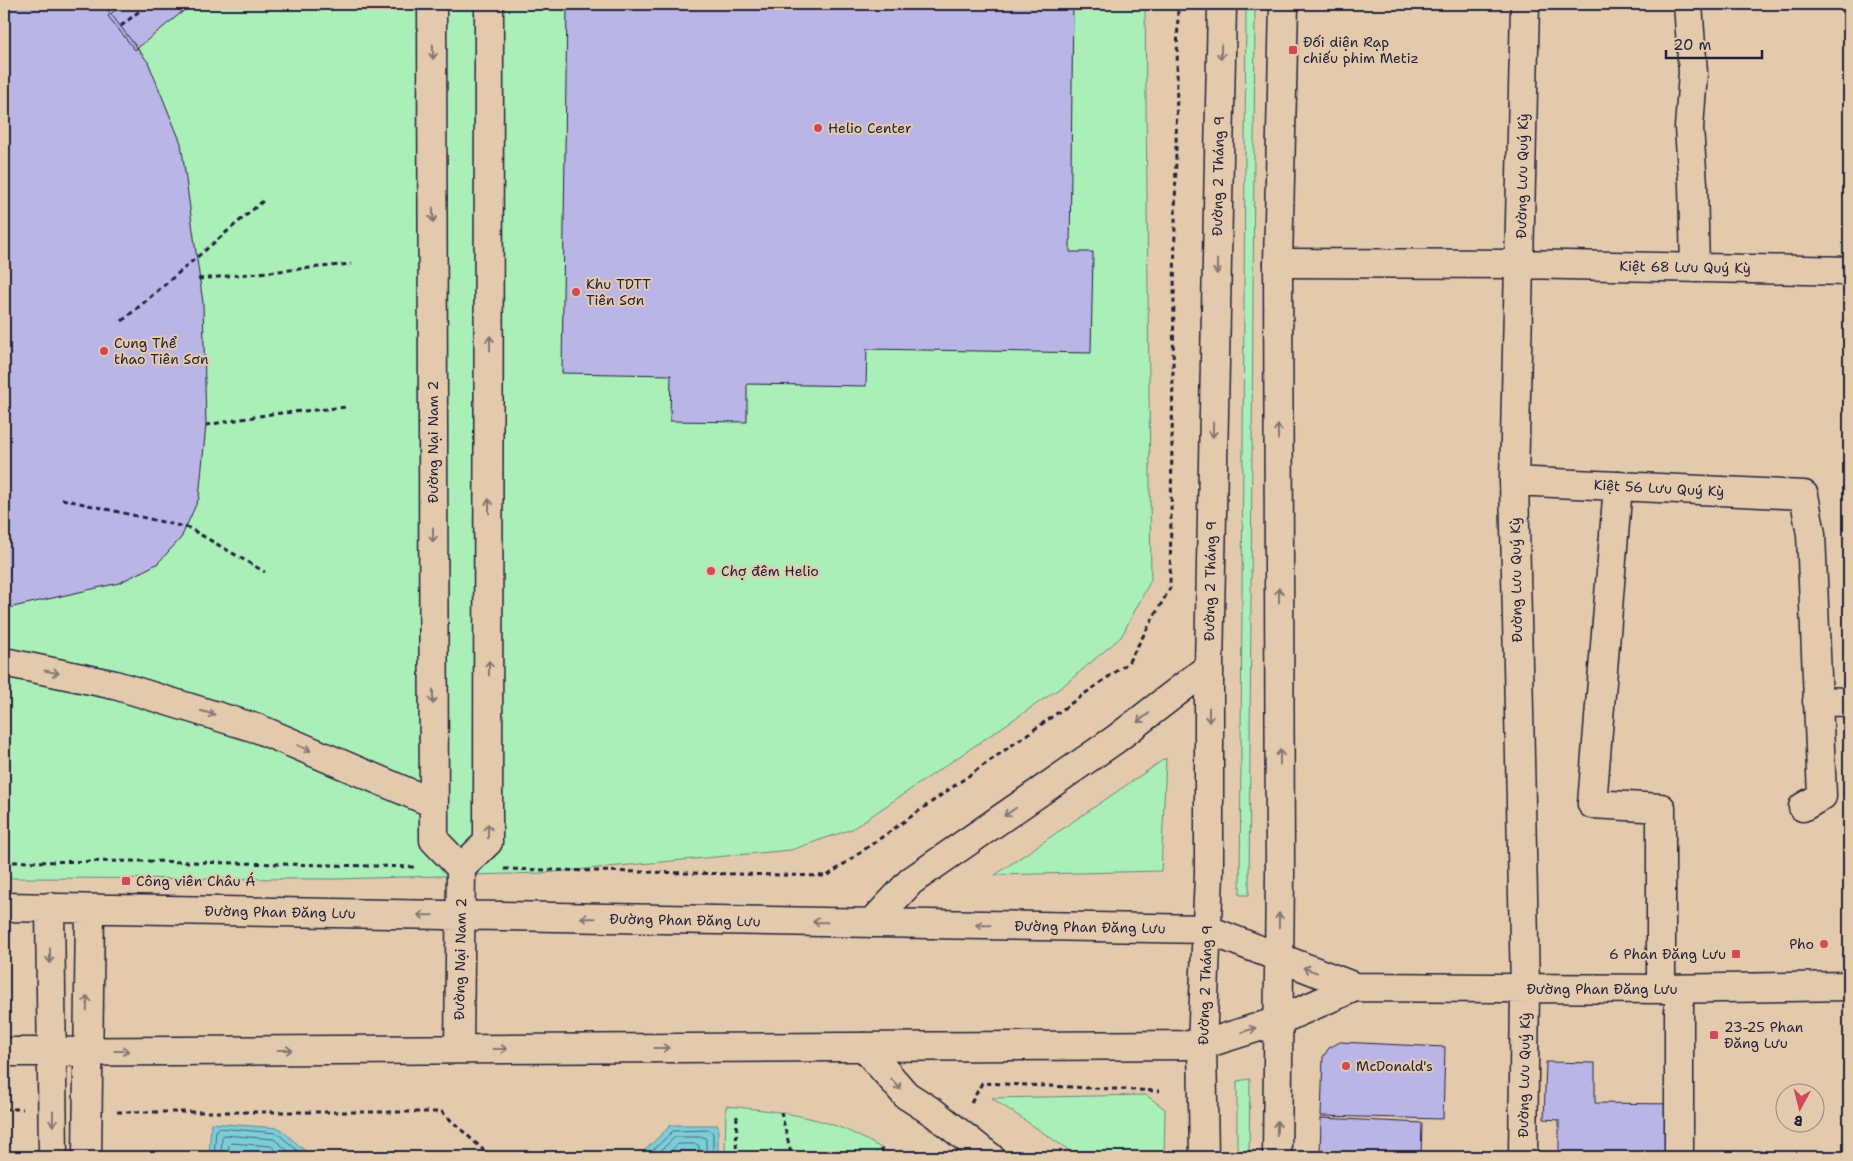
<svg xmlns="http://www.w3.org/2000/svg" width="1853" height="1161" viewBox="0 0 1853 1161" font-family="'Shantell Sans',sans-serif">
  <rect width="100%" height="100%" fill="#e4caac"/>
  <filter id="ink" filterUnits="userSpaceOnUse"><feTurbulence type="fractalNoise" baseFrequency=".02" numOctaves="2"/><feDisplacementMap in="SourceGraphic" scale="10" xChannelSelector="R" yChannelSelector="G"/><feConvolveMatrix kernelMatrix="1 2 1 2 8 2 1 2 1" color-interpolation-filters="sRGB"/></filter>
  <g filter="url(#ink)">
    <path fill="#aaeeb8" stroke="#66887a" d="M4,4h1141l6,576 -30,57 -58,49 -211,143 -61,21 -248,23 -208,6 -331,-1z
      M1246,4h9l-6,891h-9z
      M1166,758l-5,113 -166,4z
      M1250,1079l-1,78h-12v-76z
      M1146,1095l19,14 -1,48h-85l-87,-59z
      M726,1106c31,3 61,6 91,14 29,7 55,23 80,37h-172z"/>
    <path fill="#7dcdd8" stroke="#598999" d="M211,1123l68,5 33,29h-103z
      M671,1125h47v32h-80z"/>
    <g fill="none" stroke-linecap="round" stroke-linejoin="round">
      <path stroke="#46667a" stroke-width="1" d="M214,1157l2,-27 2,-2 59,5 28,24
        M221,1157l1,-20 2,-2 50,4 21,18
        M228,1157l1,-12 2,-2 40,3 13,11
        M646,1157l27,-26 37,-1 3,3v24
        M654,1157l21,-20h29l2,2v18
        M665,1157l13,-13h18l3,2v11"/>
    </g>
    <path fill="#b9b5e6" stroke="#22223b" d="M4,4h94l9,5 41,53 33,81 22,160 3,122 -7,73 -18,40 -24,26 -38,19 -115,26z
      M123,4h69l-57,46 -27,-34z
      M567,4h506l-3,248h23l-2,101 -224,-4 -1,37 -119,-2v38l-77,-1 1,-46 -109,-2z
      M1340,1042l105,5 -2,72 -122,-3 2,-59 6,-9z
      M1546,1062l49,1v40l80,1 -1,53h-115v-37l-15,-1z
      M1321,1118l101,5 -1,34 -101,-1z"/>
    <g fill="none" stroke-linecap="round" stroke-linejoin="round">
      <g stroke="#22223b" stroke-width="31">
        <path id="minor" d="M432,4l2,836 27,28
          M1688,4l5,69 -4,55 4,56 2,84
          M1278,263l242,1 329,7
          M1514,481l290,14 7,39 11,262 -19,11
          M1618,486l-26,318 69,4v181
          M4,662l111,23 144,44 174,74
          M1817,701l32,1
          M4,907l1202,22 149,58 306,2 188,-3
          M50,907l3,250
          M1679,989v168
          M459,1049l2,-181 27,-26 1,-838
          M4,1052l1198,-7 76,-24 77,-34
          M87,1157l3,-248
          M1523,1157l2,-169 -11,-507 11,-477"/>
      </g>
      <g stroke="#22223b" stroke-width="31">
        <path id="major" d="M872,923l39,-42 205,-142 93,-72
          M864,1047l42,48 28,18 56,44
          M1204,1157l-2,-112 7,-171v-207l13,-663
          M1277,1157l3,-283 -2,-611 6,-259"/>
      </g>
      <path stroke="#22223b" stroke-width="3" stroke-dasharray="5 4" stroke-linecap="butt" d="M121,26l27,-22
        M198,279l153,-15
        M122,321l141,-120
        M206,425l65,-11 77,-7
        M62,499l127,29 76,44
        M4,862l142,-1 272,6
        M504,869l323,7 301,-213 42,-75 8,-584
        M971,1103l11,-20 177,8
        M4,1109h19
        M117,1112h325l49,45
        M781,1112l11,45
        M736,1157l1,-44
        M874,1157l9,-8"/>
      <use href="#minor" stroke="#e4caac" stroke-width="28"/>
      <use href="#major" stroke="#e4caac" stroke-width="28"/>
    </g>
    <defs><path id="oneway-shaft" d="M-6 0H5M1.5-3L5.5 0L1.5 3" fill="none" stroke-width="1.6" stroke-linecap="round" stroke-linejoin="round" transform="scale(1.25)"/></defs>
    <g stroke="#837674">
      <use href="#oneway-shaft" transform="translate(433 52) rotate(89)"/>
      <use href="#oneway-shaft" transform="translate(1221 52) rotate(91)"/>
      <use href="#oneway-shaft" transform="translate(433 215) rotate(90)"/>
      <use href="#oneway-shaft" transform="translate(1217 267) rotate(91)"/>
      <use href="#oneway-shaft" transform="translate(490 343) rotate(-90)"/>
      <use href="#oneway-shaft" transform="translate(1213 430) rotate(91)"/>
      <use href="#oneway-shaft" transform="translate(1278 432) rotate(-90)"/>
      <use href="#oneway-shaft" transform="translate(489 506) rotate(-90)"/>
      <use href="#oneway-shaft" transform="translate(433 535) rotate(90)"/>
      <use href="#oneway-shaft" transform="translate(1279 595) rotate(-90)"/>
      <use href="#oneway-shaft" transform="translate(489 668) rotate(-90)"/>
      <use href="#oneway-shaft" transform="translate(52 672) rotate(11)"/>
      <use href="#oneway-shaft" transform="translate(433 697) rotate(90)"/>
      <use href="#oneway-shaft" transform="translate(208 713) rotate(17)"/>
      <use href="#oneway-shaft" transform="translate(1209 715) rotate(90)"/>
      <use href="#oneway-shaft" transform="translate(1143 718) rotate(142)"/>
      <use href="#oneway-shaft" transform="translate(304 748) rotate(23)"/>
      <use href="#oneway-shaft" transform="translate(1280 757) rotate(-90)"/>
      <use href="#oneway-shaft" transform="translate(1010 812) rotate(145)"/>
      <use href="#oneway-shaft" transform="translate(488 831) rotate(-90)"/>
      <use href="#oneway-shaft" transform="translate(425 915) rotate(-179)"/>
      <use href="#oneway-shaft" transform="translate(588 918) rotate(-179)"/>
      <use href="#oneway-shaft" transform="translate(1279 920) rotate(-89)"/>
      <use href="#oneway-shaft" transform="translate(820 922) rotate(-179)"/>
      <use href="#oneway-shaft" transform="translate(983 925) rotate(-179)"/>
      <use href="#oneway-shaft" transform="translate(50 956) rotate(90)"/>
      <use href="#oneway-shaft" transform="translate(1310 970) rotate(-159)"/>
      <use href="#oneway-shaft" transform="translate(87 1003) rotate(-89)"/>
      <use href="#oneway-shaft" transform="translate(1249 1030) rotate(-18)"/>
      <use href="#oneway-shaft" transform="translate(662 1048)"/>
      <use href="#oneway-shaft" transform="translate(500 1049)"/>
      <use href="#oneway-shaft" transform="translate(285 1050)"/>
      <use href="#oneway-shaft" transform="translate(122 1051)"/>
      <use href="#oneway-shaft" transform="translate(896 1084) rotate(49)"/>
      <use href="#oneway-shaft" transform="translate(53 1119) rotate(90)"/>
      <use href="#oneway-shaft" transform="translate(1277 1128) rotate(-89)"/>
    </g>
  </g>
  <g fill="#d1495b" stroke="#e4caac" stroke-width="2">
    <rect x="1288" y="45" width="10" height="10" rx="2.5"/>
    <circle cx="818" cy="128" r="5"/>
    <circle cx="576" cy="292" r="5"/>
    <circle cx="104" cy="351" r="5"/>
    <circle cx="711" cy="571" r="5"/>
    <rect x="121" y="876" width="10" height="10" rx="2.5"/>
    <circle cx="1824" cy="944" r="5"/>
    <rect x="1731" y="949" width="10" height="10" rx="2.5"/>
    <rect x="1709" y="1030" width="10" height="10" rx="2.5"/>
    <circle cx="1346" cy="1066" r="5"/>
  </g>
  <g text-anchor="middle" stroke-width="4" stroke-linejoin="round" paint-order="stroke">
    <g font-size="14" fill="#22223b" stroke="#e4caac" text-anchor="start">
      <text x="1303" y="47">Đối diện Rạp<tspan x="1303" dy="16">chiếu phim Metiz</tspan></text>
      <text x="828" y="133">Helio Center</text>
      <text x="586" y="289">Khu TDTT<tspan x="586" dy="16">Tiên Sơn</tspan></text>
      <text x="114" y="348">Cung Thể<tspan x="114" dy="16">thao Tiên Sơn</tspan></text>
      <text x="721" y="576">Chợ đêm Helio</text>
      <text x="136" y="886">Công viên Châu Á</text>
      <text x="1814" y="949" text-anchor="end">Pho</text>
      <text x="1726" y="959" text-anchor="end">6 Phan Đăng Lưu</text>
      <text x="1724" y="1032">23-25 Phan<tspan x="1724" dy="16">Đăng Lưu</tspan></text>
      <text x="1356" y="1071">McDonald's</text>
    </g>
    <g font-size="14" fill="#22223b" stroke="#e4caac">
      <text transform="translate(1218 176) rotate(-89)" y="5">Đường 2 Tháng 9</text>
      <text transform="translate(1522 176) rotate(-89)" y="5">Đường Lưu Quý Kỳ</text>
      <text transform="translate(1685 267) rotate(1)" y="5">Kiệt 68 Lưu Quý Kỳ</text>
      <text transform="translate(433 442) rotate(-90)" y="5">Đường Nại Nam 2</text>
      <text transform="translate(1659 488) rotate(3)" y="5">Kiệt 56 Lưu Quý Kỳ</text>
      <text transform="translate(1516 580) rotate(-91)" y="5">Đường Lưu Quý Kỳ</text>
      <text transform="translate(1210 581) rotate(-89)" y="5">Đường 2 Tháng 9</text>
      <text transform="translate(280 912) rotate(1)" y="5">Đường Phan Đăng Lưu</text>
      <text transform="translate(685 920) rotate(1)" y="5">Đường Phan Đăng Lưu</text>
      <text transform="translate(1090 927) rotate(1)" y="5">Đường Phan Đăng Lưu</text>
      <text transform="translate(460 959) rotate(-89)" y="5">Đường Nại Nam 2</text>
      <text transform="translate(1205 985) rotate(-88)" y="5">Đường 2 Tháng 9</text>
      <text x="1602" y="994">Đường Phan Đăng Lưu</text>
      <text transform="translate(1524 1075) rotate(-89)" y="5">Đường Lưu Quý Kỳ</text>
    </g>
  </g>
  <rect width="1853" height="1161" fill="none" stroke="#e4caac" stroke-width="20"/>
  <rect x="10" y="10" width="1833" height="1141" fill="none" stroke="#22223b" stroke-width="2" filter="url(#ink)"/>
  <g transform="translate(1800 1108) rotate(187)"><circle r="24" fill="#e4caac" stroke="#96877f"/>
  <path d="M0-4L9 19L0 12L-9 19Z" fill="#d1495b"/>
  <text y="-8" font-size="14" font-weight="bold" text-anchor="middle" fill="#22223b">B</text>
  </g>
  <path d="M1666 50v8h96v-8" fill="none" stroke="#22223b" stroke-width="2.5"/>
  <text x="1673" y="50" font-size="15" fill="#22223b" stroke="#e4caac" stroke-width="4" paint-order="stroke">20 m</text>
</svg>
